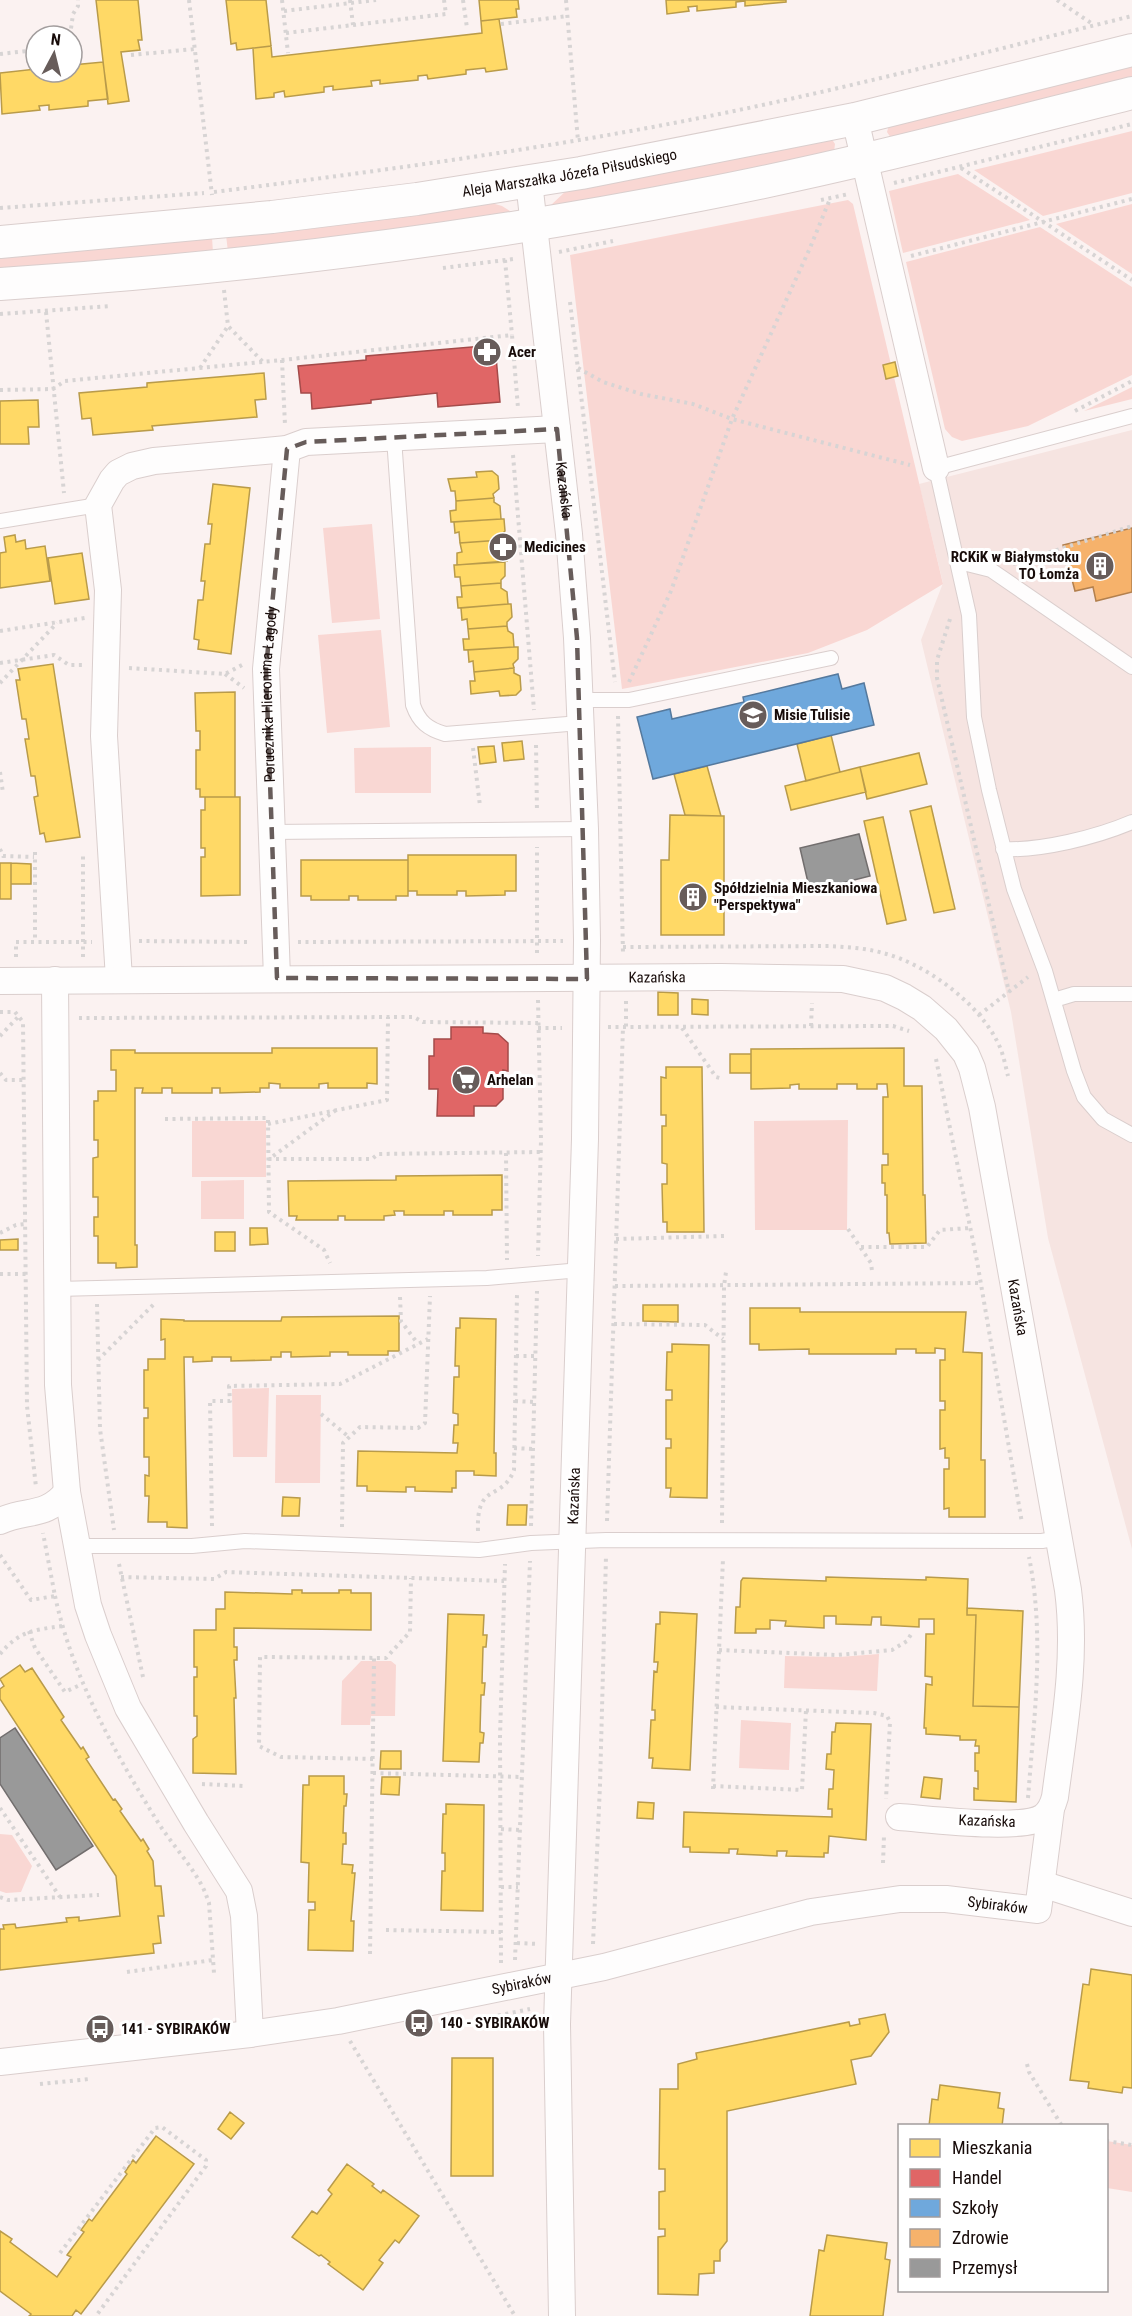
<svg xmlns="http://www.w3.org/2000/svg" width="1132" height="2316" viewBox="0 0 1132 2316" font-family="'Roboto Condensed',sans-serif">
  <rect width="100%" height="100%" fill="#fbf2f1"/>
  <path fill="#f6e4e1" d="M1132,430v1119l-84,-311 -37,-226 -90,-372 22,-57 -24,-99z"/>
  <path fill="#f9d7d3" d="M1132,64v17l-241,57 -4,-6 2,-7z
    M1132,131v62l-89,23 -69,-46z
    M831,138l4,6 -1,8 -135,30 -149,24 18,-17z
    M958,174l72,46 -127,33 -14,-62z
    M848,200l5,4 90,380 -76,46 -59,23 -186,36 -52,-434z
    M488,202l14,4 11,7 -285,39 -2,-17z
    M1132,204v70l-76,-50z
    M1040,227l92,60v88l-104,51 -66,15 -10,-4 -7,-8 -39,-167z
    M212,237l1,16 -213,19v-17z
    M1132,387v12l-48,12z
    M372,524l8,95 -48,4 -9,-95z
    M381,630l9,97 -63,6 -9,-98z
    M431,747v46h-76l-1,-45z
    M848,1120l-1,110h-92l-1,-109z
    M192,1121h74v56h-74z
    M244,1180v39h-43v-38z
    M269,1388l-2,69h-34l-1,-68z
    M276,1395h45l-1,88h-45z
    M879,1654l-2,37 -93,-3 1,-32 54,1z
    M361,1661h30l5,4 -1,51h-24l-1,9h-29l1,-44z
    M741,1720l50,3 -2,47 -50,-2z
    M0,1834l12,1 20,31 -11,26 -15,1 -6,-2z
    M1107,2141l25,4v47l-25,-4z"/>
  <path fill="#ffd966" stroke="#b99b4a" stroke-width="1.5" d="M96,0h42l4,40h-4l2,10 -19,2 8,49 -21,3z
    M226,0h40l5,46 -34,4 -1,-7 -5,1z
    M479,0h39l1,9h-3l1,8 -36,4z
    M666,0h120v2l-41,4v-5l-9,1v5l-39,4v-5l-9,1 1,4 -22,3z
    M499,19l8,50 -21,3 -1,-4 -19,2v4l-38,5 -1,-4 -9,1v4l-38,4v-4l-9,1 1,5 -39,4v-4l-9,1v5l-39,5 -1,-6 -10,2v4l-18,2 -3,-51 18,-2 1,11 210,-24 -1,-12z
    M103,62l5,37 -20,2v5l-39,4v-5l-10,1 1,4 -38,4 -2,-41 36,-4v3h36v-7z
    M895,362l3,14 -12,3 -3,-14z
    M264,373l2,26 -11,1 2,17 -105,9 1,4 -60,5 -2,-17 -9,1 -3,-26 68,-6v-4z
    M38,400l1,27h-11l1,17h-29v-43z
    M492,471l6,5 1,13 -6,5 1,4 -38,3 -1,-10h-4l-3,-12 29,-2 -1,-5z
    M213,484l37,4 -19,166 -33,-5 1,-9 -5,-1 4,-39h5l2,-19h-4l4,-37h5l2,-20h-4z
    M494,498v4l6,4 1,13 -50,3 -1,-11 6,-1v-9z
    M501,519h3l1,12 -5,5 1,4 -41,3 -1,-11 -4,1 -1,-11z
    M15,535l1,7 9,-2 1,9 19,-3 5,35 -50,7v-35l6,-1 -2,-15z
    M501,540v4l5,4 1,13 -50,4v-12l5,-1 -2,-9z
    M82,553l7,46 -34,5 -7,-46z
    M505,562v14l-4,4v3l-40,3 -1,-9h-5l-1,-12z
    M501,583v5l6,4 1,12 -50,4 -1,-11h5l-1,-11z
    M508,604h3l1,13 -5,5v4l-39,3 -1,-10 -5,1 -1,-12z
    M507,626l1,5 5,3 1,13 -50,3 -1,-11h6l-1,-10z
    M514,647h4v12l-5,5 1,4 -40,4 -1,-11 -4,1 -1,-12z
    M53,664l27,173 -34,5 -2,-9 -4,1 -6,-37 4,-1 -3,-20h-4l-6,-37h4l-3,-20h-4l-6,-39h4l-2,-11z
    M514,668v5l6,3 1,14 -5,5 -16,1 -1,-5 -28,3 -1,-13h5l-1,-9z
    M235,692v105h-35v-8h-4v-39h4v-19h-4l-1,-38z
    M831,735l9,37 -34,9 -9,-37z
    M522,741l2,18 -20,2 -2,-18z
    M494,746l2,16 -16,2 -2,-17z
    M919,753l8,31 -60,15 -7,-32z
    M707,766l14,50 -36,-1 -11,-41z
    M860,767l6,25 -75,18 -6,-24z
    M205,797h35v98l-39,1v-39h4v-9h-4v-38h4z
    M931,806l24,103 -21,4 -24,-102z
    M670,815l54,1v119h-63v-75h8z
    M883,817l23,103 -19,4 -23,-103z
    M408,855h108v36h-11v4l-39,1v-5h-9v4h-40v-4h-9z
    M301,860h107v36h-12v4h-38v-4h-9v4h-38v-4h-10z
    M0,863h11v36h-11z
    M11,863l20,1v20h-20z
    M658,992l20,1v22h-20z
    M692,999l16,1v15l-16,-1z
    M272,1048h105v36l-10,-1v5h-39v-5l-9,1v4h-39v-4l-11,-1v5h-9v4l-40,1v-5h-8v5h-40v-5h-10v5h-20l1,-5h-8v157h2v22l-21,1v-5h-18v-27h-4v-19h4v-20h-5v-39l5,-1v-17h-4v-39h4v-10h18v-21h-5v-20h24v3h137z
    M904,1048v38h18l1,109h2l1,48 -36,1 -1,-11h-2v-38h-2v-12h-3v-18h6v-11h-5v-57h5l-1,-13h-10v5h-20v-5h-20v5h-38v-5l-9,1v3l-39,1v-40z
    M730,1054h21v19h-21z
    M666,1067h36l2,165h-37v-10h-4l-1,-38h5v-20l-5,-1v-37h4v-11h-5v-38l5,1z
    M502,1175v35h-10v5h-39v-4h-9v4h-40v-4h-10l1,4 -11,1v4h-39v-4h-7v4h-42l1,-4h-8l-1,-35 108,-1v-4z
    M250,1228h17l1,16 -18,1z
    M215,1232h20v19h-20z
    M18,1239v11h-18v-10z
    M643,1305h35v17l-35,-1z
    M750,1308h50v4h166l-3,40 19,1 -1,107h4v57h-36v-9l-5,1v-40h5v-11h-4v-10l-5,1v-39h5v-9h-5v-41h5v-11l-10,-1v5h-19v-4h-20v5h-87v-5l-50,1v-6h-9z
    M399,1316v35h-11v4h-40v-3h-18v4l-39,1v-5h-10v5h-10v3l-40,1v-4h-19v4l-19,1v-5h-9l3,171 -20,-1v-5h-19l1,-26h-4v-21l4,1v-19h-5v-39h4v-10h-4v-38h4v-11h17v-20l-4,1v-21l23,1v1h97l1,-4z
    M460,1318l36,1 -2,134h2v23l-22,-1v-4h-18v17h-4v4l-37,-1v-4h-9v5l-39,-1v-5h-10l1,-35 99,2 1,-10h-5l1,-18h4v-11l-5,-1 1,-36h5v-11h-4l1,-38h4z
    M672,1344l37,1 -2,153 -37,-1 1,-9h-5v-40h5v-9h-5v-39h6v-10h-6l1,-38h5z
    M283,1497l17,1 -1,18h-17z
    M508,1505h19l-1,20h-19z
    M826,1577l100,3v-3l42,2 -1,36h9l-3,91 46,1 -3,95 -42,-2v-12l4,1v-18h-3v-18h4v-7h-4l1,-6h-16v-4l-34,-2v-6h-2l2,-44 6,1v-8l-7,-1 1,-42h8v-15h-15v8l-38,-2v-8h-9l-1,8 -35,-1v-8h-12v12l-39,-2 1,-5 -16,-1v9h-14v4h-21l1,-26h4l1,-26 2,-3 83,3z
    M292,1590h10v3h37v-3h12v3h20v37l-137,-2v19h3v13h-3l2,38h-2l2,76 -43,-1v-34l4,-3v-20h-3v-39h3v-10h-3v-37h22v-21h9v-17l67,2z
    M967,1608l56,3 -4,96 -46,-1 3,-91h-9z
    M660,1612l37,2 -7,156 -38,-2 1,-10h-4l2,-38h4v-10h-3l2,-39 3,1 1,-10h-4l2,-38h4z
    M448,1614l36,1 -1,20h4l-1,12h-3l-1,36h3l-1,12h-3l-1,37 4,1 -1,10h-3l-1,19 -36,-1z
    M20,1665l5,7 7,-4 32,49 -3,3 20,29 2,-2 6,10 -3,2 27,41 2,-1 7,10 -2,2 21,30 2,-2 6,10 -2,2 6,10 2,25h6l3,30h-6l3,27 -8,1 1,9 -154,17v-41h4l-1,-4 12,-1 1,4 51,-6 -1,-4 13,-1v4l41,-5 -4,-40 -116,-177v-10l4,-3 -4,-7z
    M836,1723l35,1 -5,116 -37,-4 -1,17h-4v4l-38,-1 1,-5h-10v5l-40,-2 1,-5h-9v4l-39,-1v-5h-7l1,-35 148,5v-8h-4l1,-20h4l1,-19 -8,-1 1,-15h4l1,-22h3z
    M381,1751h20v18h-21z
    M309,1776h35v18h3l-1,12h-2l-1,27h3v11h-3l-1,20 11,1 -1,8h3l-4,48h3l-1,30 -45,-1 1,-40h6v-8h-7l1,-39 -8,-1 2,-77h6z
    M382,1777h18l-1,18 -18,-1z
    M924,1777l18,2 -2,20 -19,-2z
    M638,1802l16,1 -1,16 -16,-1z
    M446,1804l38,1 -1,106 -42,-1 1,-39h3v-18h-3l1,-39h3z
    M1091,1969l41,6v113l-9,-1 -1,6 -34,-5 1,-6 -19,-2 13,-96 6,1z
    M885,2014l4,18 -18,24 -20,4 5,24 -129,27v130l-7,9v11h-6v12l-15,1 -1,21 -40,-1v-57l7,-1v-7h-6v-37l6,-1v-22h-6l1,-80h18v-25l19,-5 -1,-6 153,-31 1,4 10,-2 -1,-5z
    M452,2058h41v118h-42z
    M940,2085l60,8 -2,15 6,1 -2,17h-73l3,-27 6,1z
    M230,2112l14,11 -13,16 -13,-10z
    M156,2136l38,28 -113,150 -5,-4 -4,6h-43l2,-2 -31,-23v-60l12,8 -2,3 47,35 14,-20 -4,-2 17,-23 -3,-2 8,-11 3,2 35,-47 -2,-2 8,-12 3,3z
    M347,2164l27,20 -2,2 9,7 2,-3 36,26 -20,27 -4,-3 -16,20 4,3 -20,27 -35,-26 2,-2 -9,-7 -2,1 -27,-19 20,-26 5,3 15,-20 -4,-4z
    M827,2235l60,8 -2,16 5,1 -7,56h-73l9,-66 5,1z"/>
  <path fill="#e06666" stroke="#a44b4a" stroke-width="1.5" d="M495,345l5,57 -62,5 -1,-14 -66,7v3l-59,6 -1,-16h-10l-3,-27 68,-6v-4z
    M451,1027h32v6l15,1 10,9v28l-5,-1v29l-7,7h-22v10h-37l1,-27h-9v-33h5v-17h17z"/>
  <path fill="#6fa8dc" stroke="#55799d" stroke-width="1.5" d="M838,674l4,15 22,-6 10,42 -221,54 -16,-62 33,-8 2,10 72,-17 -1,-5z"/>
  <path fill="#f6b26b" stroke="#b3804e" stroke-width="1.5" d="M1132,528v64l-36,9 -3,-14 -18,4 -12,-46z"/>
  <path fill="#999" stroke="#726e6e" stroke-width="1.5" d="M859,834l11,42 -60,15 -10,-43z
    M15,1728l78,118 -37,24 -56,-86v-46z"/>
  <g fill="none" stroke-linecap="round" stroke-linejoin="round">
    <g stroke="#dacecd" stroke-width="16">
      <path id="service" d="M1132,416l-196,52 33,147 5,102 15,73 25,99 31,82 29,100 10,26 19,22 29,16
        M394,438l19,267c6,17 15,24 32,29l135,-11
        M0,521l98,-16
        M959,562l32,8 141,97
        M579,700h50l202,-42
        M271,832l314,-3
        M1003,849c38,2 94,-12 129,-27
        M1054,1000l20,-6h58
        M57,1289l430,-11 94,-8
        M77,1546h115l53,-5 234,9 52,-7 75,-3 436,1 17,-3"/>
    </g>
    <g stroke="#dacecd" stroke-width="28">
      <g id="minor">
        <path d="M855,119l81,349"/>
        <path id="s1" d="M529,182l40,352 8,104 8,191 2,111 -2,199 -28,885 5,292"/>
        <path id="s2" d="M277,978l-11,-309 21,-220"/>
        <path d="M119,979l-15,-243 4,-146 -10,-85 14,-25 6,-7 14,-7 22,-5 133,-12 19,-7 251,-13"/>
        <path d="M55,980l3,405 9,107 21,113 10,30 30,73 68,115 43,68 5,25 6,118"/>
        <path id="s3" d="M0,981l721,-4 122,2 42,9 19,9 18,11 24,21 20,25 6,14 10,39 86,483c9,69 -4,138 -13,207 -2,8 -5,15 -12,20 -21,14 -115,2 -144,0"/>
        <path d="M0,1521c26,-12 46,-3 67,-29"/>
        <path d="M1042,1884l90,29"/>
        <path id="s4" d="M0,2062l250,-28 88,-13 266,-54 207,-55 89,-13h46l92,11 13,-101"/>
      </g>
    </g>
    <g stroke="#dacecd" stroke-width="34">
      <g id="tertiary">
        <path id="s5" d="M0,242l272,-25 145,-18 164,-26 274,-54 277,-69"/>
        <path d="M0,284c233,-15 469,-44 699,-89 146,-28 289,-66 433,-102"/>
      </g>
    </g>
    <path stroke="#d7d4d4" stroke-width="4" stroke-dasharray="3 4.5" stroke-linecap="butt" d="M189,0l23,195
      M282,0l6,53
      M350,0l3,25
      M463,0l4,28
      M566,0l12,141
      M1057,0l37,25
      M284,11l92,-11
      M501,24l67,-8
      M286,33l160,-19 -2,-14
      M70,36l3,-22 5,-8v-6
      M0,54l36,-4
      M131,55l64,-6
      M961,168l171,112
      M894,183l238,-59
      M214,192c181,-23 361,-47 539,-85 127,-27 253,-60 379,-91
      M821,200l28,-6
      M0,208l204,-15
      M559,252l54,-11
      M911,256l221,-57
      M505,260l7,75
      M443,268l70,-9
      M224,290l4,36 35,36
      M570,302l45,380
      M46,312l18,181
      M0,314l111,-8
      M282,360l3,65
      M200,368l28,-42
      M578,368l25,14 38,12 52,10 39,15 178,46
      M0,390l53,-1 12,-8 217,-21 230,-25 6,73
      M1075,411l57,-30
      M513,455l21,255
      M1013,564l119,-38
      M950,619l-13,41v18l72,314
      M0,631l85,-13
      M0,663l54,-8 15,10h14
      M129,668l96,6 17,-9
      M225,674l19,14
      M629,682l42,-91 61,-172 78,-171 20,-49
      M0,683l57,-60
      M618,716l5,238
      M536,745l1,67
      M473,748l7,58
      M0,772l3,21
      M0,849l3,7 31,1
      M35,852v90
      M139,941l112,1
      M298,942l265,-1
      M623,947l206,-1c18,1 36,2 54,7 43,11 94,49 114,88 6,11 8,23 11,35
      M537,953v-106
      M16,957v-15h76
      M83,957v-104
      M538,1000l3,140 -3,116
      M626,1001v26
      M0,1012h15l8,10 4,384 9,81
      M979,1015l49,-38
      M79,1018l335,-1 9,5 115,1
      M811,1026l1,-23
      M608,1027l285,-1 16,5
      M538,1028h24
      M682,1028l34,49 7,2
      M0,1036l19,-20
      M936,1059l41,202 45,262
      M0,1073l6,7h18
      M336,1110l-67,49h103l6,-5 163,-2
      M165,1119l103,-1 1,94 55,38 6,13
      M268,1124l119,-24 1,-83
      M506,1153l1,107
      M848,1229l23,34 1,8
      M0,1233l16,-8 9,-1
      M616,1239l109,-3
      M861,1247h66l13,-17 30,-2
      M0,1274h26
      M615,1286l364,-3
      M400,1297l1,24 17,23
      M97,1304l3,125 14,101
      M614,1324l91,1 18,14
      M516,1356h20
      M98,1360l56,-56
      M515,1401l19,1
      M321,1414l28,23
      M514,1448l19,1
      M607,1521l16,-494
      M722,1523l2,-237 2,-14
      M212,1526l-2,-125h20l-1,-15 111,-2 88,-45
      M531,1526l6,-235
      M342,1527l1,-84 17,-16 58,1 7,-5 5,-127
      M478,1531c-2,-50 24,-29 36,-61l3,-176
      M0,1555l31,45 24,-4 -12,-63
      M119,1564l24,113
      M121,1577l93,2 12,-7 278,9
      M55,1596c18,83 60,157 104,228 15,23 35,44 46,68l4,11 5,70
      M29,1631l6,17 30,44 17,-8
      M719,1650l118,5 55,-5 15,-9 6,-10
      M0,1654c19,-23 34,-24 62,-28
      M716,1707l158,6 13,3 3,6 -4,77
      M373,1759l-92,-2 -22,-11 1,-89 126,1 24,-26 1,-54
      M373,1773l149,4
      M202,1784l43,2
      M713,1786l89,4 4,-80
      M713,1789l10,-230
      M1028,1798c6,-80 17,-161 1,-241
      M0,1808l60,89
      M501,1829l19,1
      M883,1863l1,-27
      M501,1887h17
      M0,1897l8,3 91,-5
      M386,1930l115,2
      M517,1943l21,1
      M593,1944l7,-159 6,-229
      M370,1954l4,-296
      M515,1960l15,-399
      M501,1963l-1,-226 5,-173
      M127,1972l86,-12
      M476,2020l54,-11
      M350,2041l165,275
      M1027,2064l2,8 33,54
      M40,2084l49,-5
      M1106,2141l26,4
      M60,2253l95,-125 7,-1 44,33v6l-110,150"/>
    <use href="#service" stroke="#fefdfd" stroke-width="14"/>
    <use href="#minor" stroke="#fefdfd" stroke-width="26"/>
    <use href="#tertiary" stroke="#fefdfd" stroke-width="32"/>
  </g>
  <path fill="none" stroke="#675c5a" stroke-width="4.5" stroke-dasharray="12 8" stroke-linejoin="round" d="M557,429l20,209 10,341 -310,-1 -11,-309 21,-220 19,-7z"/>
  <defs>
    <g id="pharmacy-disc" transform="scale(1.5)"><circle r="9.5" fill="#675c5a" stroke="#fff"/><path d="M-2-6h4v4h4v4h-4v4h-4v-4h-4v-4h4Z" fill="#fff"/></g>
    <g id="building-disc" transform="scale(1.5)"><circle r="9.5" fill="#675c5a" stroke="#fff"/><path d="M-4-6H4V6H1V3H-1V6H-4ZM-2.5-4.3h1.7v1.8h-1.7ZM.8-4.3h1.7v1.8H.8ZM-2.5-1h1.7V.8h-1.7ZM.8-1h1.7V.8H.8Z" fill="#fff"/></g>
    <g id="school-disc" transform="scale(1.5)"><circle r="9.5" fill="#675c5a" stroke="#fff"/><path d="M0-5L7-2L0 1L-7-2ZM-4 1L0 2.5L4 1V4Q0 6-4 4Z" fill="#fff"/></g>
    <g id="supermarket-disc" transform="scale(1.5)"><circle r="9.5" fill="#675c5a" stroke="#fff"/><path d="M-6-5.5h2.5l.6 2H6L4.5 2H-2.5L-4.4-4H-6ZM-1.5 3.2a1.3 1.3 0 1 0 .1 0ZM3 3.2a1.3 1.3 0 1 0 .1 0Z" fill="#fff"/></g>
    <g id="bus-disc" transform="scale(1.5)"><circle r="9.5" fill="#675c5a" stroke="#fff"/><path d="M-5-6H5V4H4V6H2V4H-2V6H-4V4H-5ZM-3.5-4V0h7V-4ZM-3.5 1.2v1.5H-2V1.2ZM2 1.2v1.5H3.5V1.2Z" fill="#fff"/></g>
  </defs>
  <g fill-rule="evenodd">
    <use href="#pharmacy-disc" x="487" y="352"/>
    <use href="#pharmacy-disc" x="503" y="547"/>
    <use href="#building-disc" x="1100" y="566"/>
    <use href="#school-disc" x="753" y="715"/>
    <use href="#building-disc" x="693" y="897"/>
    <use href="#supermarket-disc" x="466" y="1080"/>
    <use href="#bus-disc" x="419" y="2023"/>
    <use href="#bus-disc" x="100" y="2029"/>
  </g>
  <g text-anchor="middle" stroke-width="6" stroke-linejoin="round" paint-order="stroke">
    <g font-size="15" fill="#170b09" stroke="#fff">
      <text dy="5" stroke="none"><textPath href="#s5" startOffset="574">Aleja Marszałka Józefa Piłsudskiego</textPath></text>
      <text dy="5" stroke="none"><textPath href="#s1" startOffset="310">Kazańska</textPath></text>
      <text dy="5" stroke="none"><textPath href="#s2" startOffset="284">Porucznika Hieronima Łagody</textPath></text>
      <text dy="5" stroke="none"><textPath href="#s3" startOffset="657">Kazańska</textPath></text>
      <text dy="5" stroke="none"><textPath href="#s3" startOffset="1251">Kazańska</textPath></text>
      <text transform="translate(574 1496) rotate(-88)" y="5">Kazańska</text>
      <text transform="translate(987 1821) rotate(2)" y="5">Kazańska</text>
      <text dy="5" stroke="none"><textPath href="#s4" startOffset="1014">Sybiraków</textPath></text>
      <text dy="5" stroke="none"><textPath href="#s4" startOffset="528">Sybiraków</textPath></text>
    </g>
    <g font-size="15" font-weight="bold" fill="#170b09" stroke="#fff" text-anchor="start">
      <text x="508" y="357">Acer</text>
      <text x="524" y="552">Medicines</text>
      <text x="1079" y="562" text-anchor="end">RCKiK w Białymstoku<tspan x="1079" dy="17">TO Łomża</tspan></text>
      <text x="774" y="720">Misie Tulisie</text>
      <text x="714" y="893">Spółdzielnia Mieszkaniowa<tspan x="714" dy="17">"Perspektywa"</tspan></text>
      <text x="487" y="1085">Arhelan</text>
      <text x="440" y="2028">140 - SYBIRAKÓW</text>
      <text x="121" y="2034">141 - SYBIRAKÓW</text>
    </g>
  </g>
  <rect x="898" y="2124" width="210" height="168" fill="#ffffff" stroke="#a29d9d" stroke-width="1.5"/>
  <rect x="910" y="2139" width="30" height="18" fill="#ffd966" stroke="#a29d9d" stroke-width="1.5"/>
  <text x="952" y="2154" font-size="18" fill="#170b09">Mieszkania</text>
  <rect x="910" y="2169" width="30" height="18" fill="#e06666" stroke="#a29d9d" stroke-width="1.5"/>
  <text x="952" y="2184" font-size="18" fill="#170b09">Handel</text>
  <rect x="910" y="2199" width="30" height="18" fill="#6fa8dc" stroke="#a29d9d" stroke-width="1.5"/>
  <text x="952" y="2214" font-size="18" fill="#170b09">Szkoły</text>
  <rect x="910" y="2229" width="30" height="18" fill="#f6b26b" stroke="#a29d9d" stroke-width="1.5"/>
  <text x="952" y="2244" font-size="18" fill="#170b09">Zdrowie</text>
  <rect x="910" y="2259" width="30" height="18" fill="#999999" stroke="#a29d9d" stroke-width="1.5"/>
  <text x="952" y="2274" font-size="18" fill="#170b09">Przemysł</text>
  <g transform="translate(54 54) rotate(7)"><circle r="28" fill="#ffffff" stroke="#a29d9d" stroke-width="1.5"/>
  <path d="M0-4.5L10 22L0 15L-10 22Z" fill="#675c5a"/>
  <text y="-9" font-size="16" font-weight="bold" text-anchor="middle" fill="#170b09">N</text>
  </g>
</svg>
